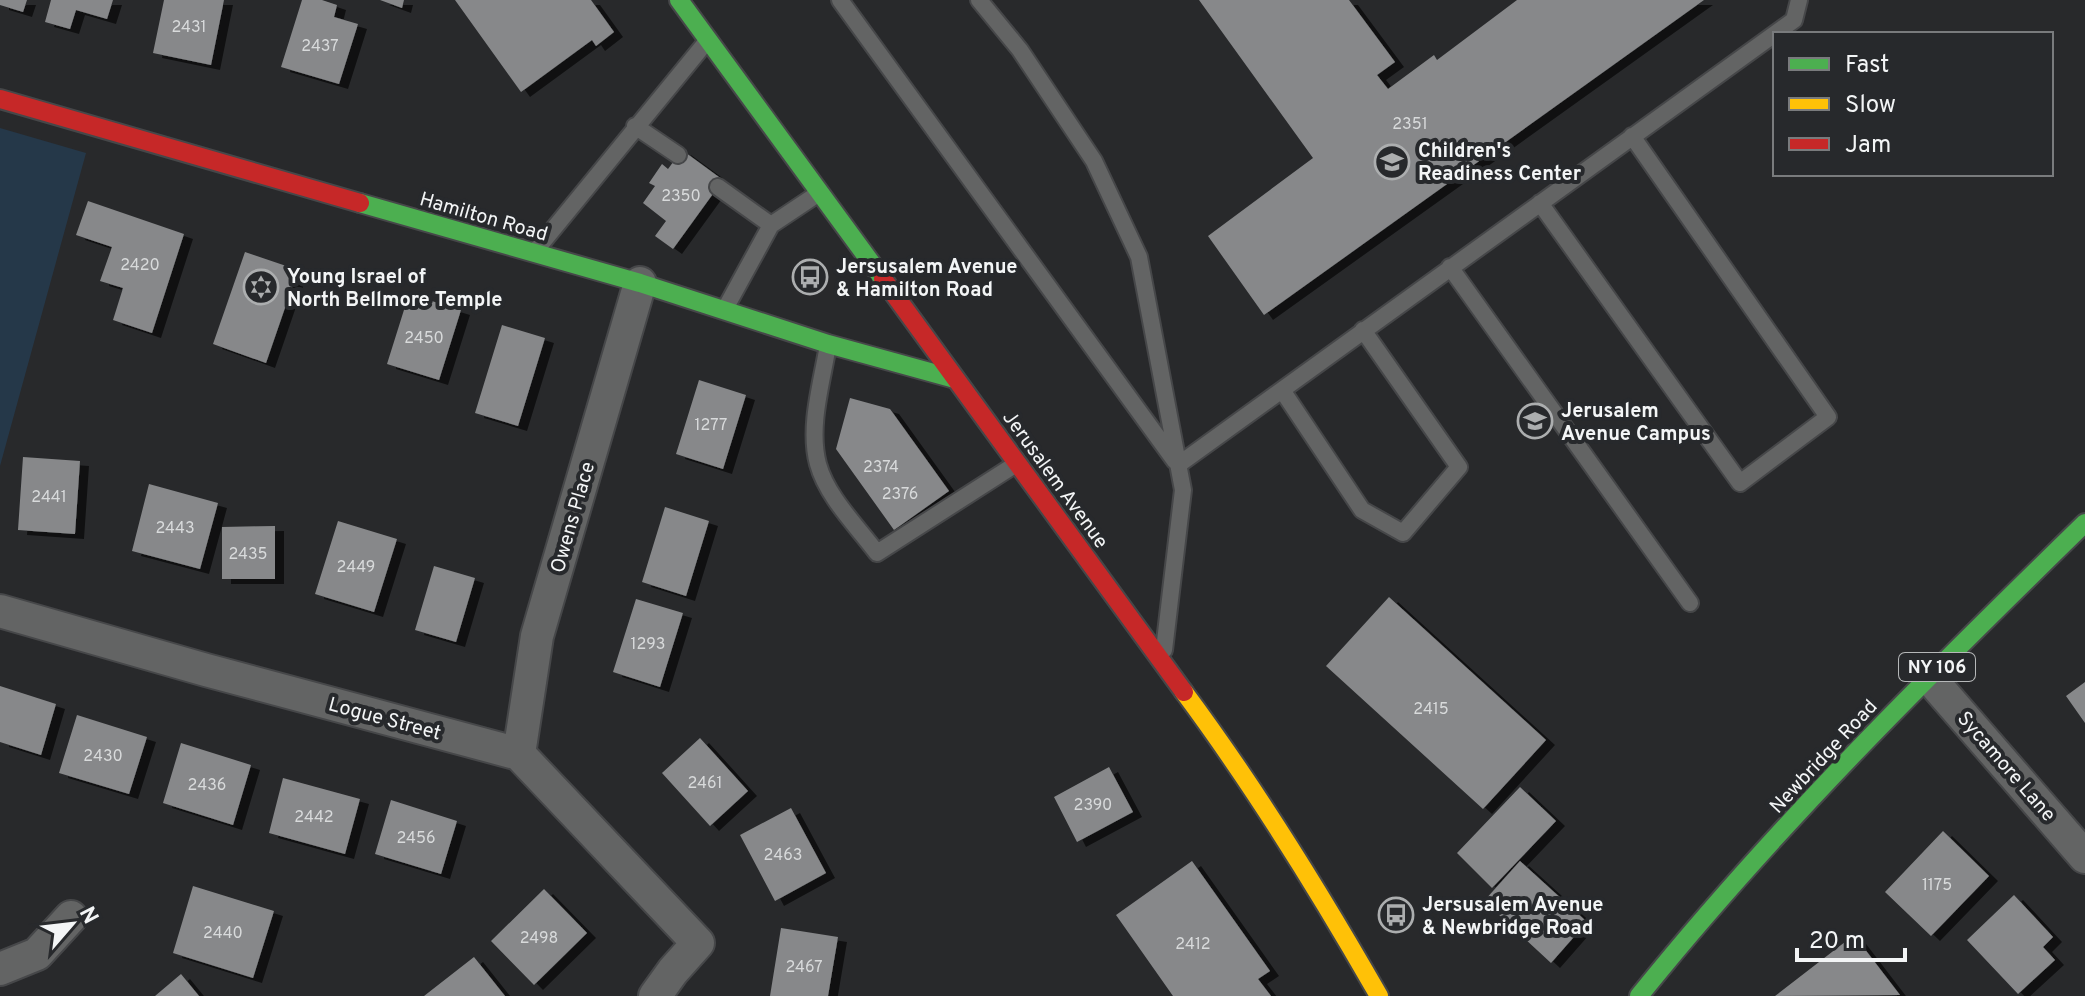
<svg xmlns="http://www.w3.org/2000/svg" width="2085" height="996" viewBox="0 0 2085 996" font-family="Overpass,sans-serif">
  <defs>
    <filter id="shadow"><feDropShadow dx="9" dy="5" stdDeviation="0" flood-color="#0009"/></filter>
  </defs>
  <rect width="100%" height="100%" fill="#28292b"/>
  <path fill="#253849" d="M0,128l86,25 -86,313z"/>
  <path fill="#87888a" filter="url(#shadow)" d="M0,0h27l-4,12 -23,-7z
    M51,0h62l-6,19 -31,-9 -6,19 -25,-7z
    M164,0h60l-13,65 -58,-12z
    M302,0h20l15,5 -3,12 24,7 -19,60 -58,-17z
    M380,0h24l-2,8z
    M455,0h136l23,32 -18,14 -4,-6 -71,52z
    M1199,0h150l46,62 -18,13 11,14 46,-34 3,5 80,-60h187l-440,315 -56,-79 105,-78z
    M682,150l41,30 -50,69 -18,-13 11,-15 -23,-18 12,-17 -6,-3 13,-19 6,5z
    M88,201l96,33 -32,99 -39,-13 10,-32 -23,-7 12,-34 -36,-12z
    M245,252l53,18 -32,93 -53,-19z
    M409,294l52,16 -22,70 -52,-16z
    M502,325l43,13 -27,88 -43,-13z
    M699,380l47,15 -23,74 -47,-15z
    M850,398l40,11 59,82 -55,39 -58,-81z
    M23,457l57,4 -5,73 -57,-4z
    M149,484l69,19 -18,66 -68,-18z
    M665,507l44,14 -23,75 -44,-14z
    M338,521l59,18 -23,73 -59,-18z
    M275,526v53h-53v-52z
    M434,566l41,12 -19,64 -41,-12z
    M1389,597l157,143 -63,69 -157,-143z
    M636,599l47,14 -23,74 -47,-15z
    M2085,682v41l-19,-27z
    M0,686l56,18 -15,51 -41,-13z
    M77,715l70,22 -18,57 -70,-21z
    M700,738l48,53 -38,35 -48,-53z
    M181,743l70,22 -18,60 -70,-22z
    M1109,767l24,45 -56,30 -23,-45z
    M283,778l77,21 -15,55 -76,-21z
    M1520,787l36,34 -64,67 -35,-35z
    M391,800l66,21 -16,53 -66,-20z
    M791,808l35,65 -51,28 -35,-66z
    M1943,831l46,45 -58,60 -46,-44z
    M1192,861l78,110 -12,8 13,17h-98l-57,-81z
    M1520,861l67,61 -36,41 -67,-62z
    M193,886l81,25 -21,67 -80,-25z
    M544,889l43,44 -53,52 -43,-44z
    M2014,895l39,42 -10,10 12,13 -37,34 -51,-54z
    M781,928l57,9 -10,59h-58z
    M1854,935l46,60 -125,1z
    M474,957l31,39h-81z
    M181,974l18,22h-44z"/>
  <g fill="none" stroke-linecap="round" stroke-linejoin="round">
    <g stroke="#464749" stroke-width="20">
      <path id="lane" d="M840,0l335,461
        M979,0l41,50 74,111 45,96 44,233 -19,160
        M635,126l43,29
        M718,187l53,38
        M1540,203l200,280 88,-66 -196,-281
        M537,249l170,-208
        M1450,267l240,336
        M725,309l46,-84 48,-32
        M828,345c-6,37 -20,82 -10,119 9,33 39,62 59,89l139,-89
        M1282,390l80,120 41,23 56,-66 -96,-137
        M1178,465l616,-445 5,-20"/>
    </g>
    <g stroke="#464749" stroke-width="36">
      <path id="street" d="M0,611l206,59 313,84 179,189 -25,28 -18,25
        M1928,676l157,181
        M519,754l18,-118 103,-353
        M0,969l37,-15 34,-37"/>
    </g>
    <g stroke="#464749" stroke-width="22">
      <path id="fast" d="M679,0l204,279
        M360,203l280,80 188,61 127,35
        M1639,996c136,-169 291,-322 446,-473"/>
    </g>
    <g stroke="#464749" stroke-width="22">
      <path id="slow" d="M1184,692c72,97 135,199 195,304"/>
    </g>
    <g stroke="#464749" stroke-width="22">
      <path id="jam" d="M0,99l360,104
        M883,279l301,413"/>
    </g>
    <use href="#lane" stroke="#636464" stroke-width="16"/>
    <use href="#street" stroke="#636464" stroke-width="32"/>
    <use href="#fast" stroke="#4caf50" stroke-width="18"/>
    <use href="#slow" stroke="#ffc107" stroke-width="18"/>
    <use href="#jam" stroke="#c62828" stroke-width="18"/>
  </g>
  <defs>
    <g id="school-ring" transform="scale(1.8)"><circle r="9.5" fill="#27292c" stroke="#acaeaf" stroke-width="1.5"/><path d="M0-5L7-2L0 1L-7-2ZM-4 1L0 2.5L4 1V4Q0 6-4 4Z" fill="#acaeaf"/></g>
    <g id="bus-ring" transform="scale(1.8)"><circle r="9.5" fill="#27292c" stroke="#acaeaf" stroke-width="1.5"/><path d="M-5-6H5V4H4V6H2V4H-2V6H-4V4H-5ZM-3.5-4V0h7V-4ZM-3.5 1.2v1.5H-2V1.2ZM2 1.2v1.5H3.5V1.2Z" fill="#acaeaf"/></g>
    <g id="synagogue-ring" transform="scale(1.8)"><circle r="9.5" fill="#27292c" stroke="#acaeaf" stroke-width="1.5"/><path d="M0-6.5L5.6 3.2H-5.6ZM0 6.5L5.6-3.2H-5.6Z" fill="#acaeaf"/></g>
  </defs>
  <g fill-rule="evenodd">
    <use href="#school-ring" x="1392" y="162"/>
    <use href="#bus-ring" x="810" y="277"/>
    <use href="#synagogue-ring" x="261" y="287"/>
    <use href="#school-ring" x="1535" y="421"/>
    <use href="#bus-ring" x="1396" y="915"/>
  </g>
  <g text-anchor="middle" stroke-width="8" stroke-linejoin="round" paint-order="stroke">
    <g font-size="16" fill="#d8dadb">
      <text x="189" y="32">2431</text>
      <text x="320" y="51">2437</text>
      <text x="1410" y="129">2351</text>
      <text x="681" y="201">2350</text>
      <text x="140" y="270">2420</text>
      <text x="424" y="343">2450</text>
      <text x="711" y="430">1277</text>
      <text x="881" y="472">2374</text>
      <text x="900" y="499">2376</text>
      <text x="49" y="502">2441</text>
      <text x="175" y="533">2443</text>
      <text x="248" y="559">2435</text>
      <text x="356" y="572">2449</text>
      <text x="648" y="649">1293</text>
      <text x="1431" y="714">2415</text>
      <text x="103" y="761">2430</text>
      <text x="705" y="788">2461</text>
      <text x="207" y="790">2436</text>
      <text x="1093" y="810">2390</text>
      <text x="314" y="822">2442</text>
      <text x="416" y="843">2456</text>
      <text x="783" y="860">2463</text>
      <text x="1937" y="890">1175</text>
      <text x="223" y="938">2440</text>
      <text x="539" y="943">2498</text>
      <text x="1193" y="949">2412</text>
      <text x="804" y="972">2467</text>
    </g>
    <rect fill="#27292c" stroke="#b6b8b9" stroke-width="2" x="1899" y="653" width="76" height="28" rx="6"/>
    <g font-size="18" font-weight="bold" fill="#f3f5f6">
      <text x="1937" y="673">NY 106</text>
    </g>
    <g font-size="20" font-weight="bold" fill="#f3f5f6" stroke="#27292c" text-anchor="start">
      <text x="1418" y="157">Children's<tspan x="1418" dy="23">Readiness Center</tspan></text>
      <text x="836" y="273">Jersusalem Avenue<tspan x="836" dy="23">&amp; Hamilton Road</tspan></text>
      <text x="287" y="283">Young Israel of<tspan x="287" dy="23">North Bellmore Temple</tspan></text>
      <text x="1561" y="417">Jerusalem<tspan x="1561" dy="23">Avenue Campus</tspan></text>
      <text x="1422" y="911">Jersusalem Avenue<tspan x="1422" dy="23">&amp; Newbridge Road</tspan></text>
    </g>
    <g font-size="20" fill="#f3f5f6" stroke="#27292c">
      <text transform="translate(484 216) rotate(16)" y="7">Hamilton Road</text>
      <text transform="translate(1056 479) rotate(54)" y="7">Jerusalem Avenue</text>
      <text transform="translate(572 517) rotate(-74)" y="7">Owens Place</text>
      <text transform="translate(385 718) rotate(15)" y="7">Logue Street</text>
      <text transform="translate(1823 756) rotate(-47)" y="7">Newbridge Road</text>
      <text transform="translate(2007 766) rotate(49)" y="7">Sycamore Lane</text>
    </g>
  </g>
  <rect x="1773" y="32" width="280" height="144" fill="#27292c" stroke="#797b7d" stroke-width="2"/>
  <rect x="1789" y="58" width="40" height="12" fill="#4caf50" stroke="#797b7d" stroke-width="2"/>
  <text x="1845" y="72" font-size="24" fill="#f3f5f6">Fast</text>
  <rect x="1789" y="98" width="40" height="12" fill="#ffc107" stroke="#797b7d" stroke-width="2"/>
  <text x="1845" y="112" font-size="24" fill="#f3f5f6">Slow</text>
  <rect x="1789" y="138" width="40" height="12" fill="#c62828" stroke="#797b7d" stroke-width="2"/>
  <text x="1845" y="152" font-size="24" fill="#f3f5f6">Jam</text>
  <g transform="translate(72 924) rotate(62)" stroke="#27292c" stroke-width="6" paint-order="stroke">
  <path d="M0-6L14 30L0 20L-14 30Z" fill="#f3f5f6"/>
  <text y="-12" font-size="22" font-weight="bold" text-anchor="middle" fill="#f3f5f6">N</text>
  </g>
  <path d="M1797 948v12h108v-12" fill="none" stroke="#f3f5f6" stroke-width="4"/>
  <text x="1809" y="948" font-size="24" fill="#f3f5f6" stroke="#27292c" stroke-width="6" paint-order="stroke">20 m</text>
</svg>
